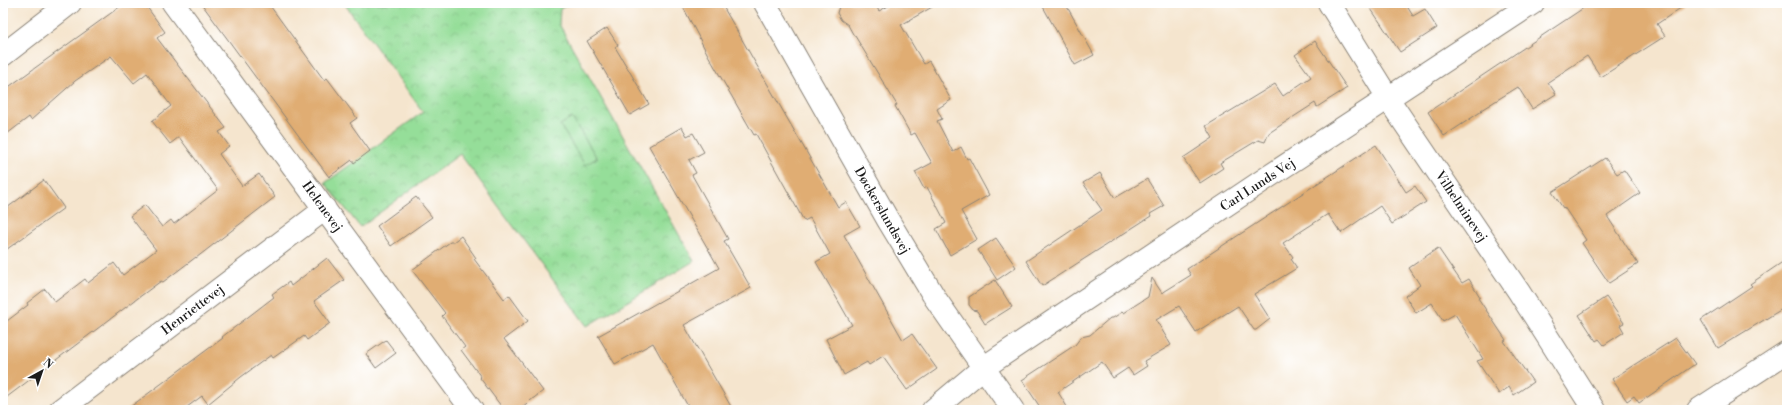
<svg xmlns="http://www.w3.org/2000/svg" width="1790" height="413" viewBox="0 0 1790 413" font-family="'Libre Bodoni',serif">
  <defs>
    <pattern id="park-crowns" width="20" height="18" patternUnits="userSpaceOnUse"><rect width="20" height="18" fill="#95de99"/><path d="M2 6a3 3 0 1 1 6 0M12 15a3 3 0 1 1 6 0" fill="none" stroke="#80be83"/></pattern>
  </defs>
  <rect width="100%" height="100%" fill="#fff"/>
  <filter id="ink" filterUnits="userSpaceOnUse"><feTurbulence type="fractalNoise" baseFrequency=".025" numOctaves="2"/><feDisplacementMap in="SourceGraphic" scale="8" xChannelSelector="R" yChannelSelector="G"/><feConvolveMatrix kernelMatrix="1 2 1 2 8 2 1 2 1" color-interpolation-filters="sRGB"/></filter>
  <filter id="wash" filterUnits="userSpaceOnUse"><feTurbulence type="fractalNoise" baseFrequency=".012" numOctaves="4" result="noise"/><feDisplacementMap in="SourceGraphic" scale="16" xChannelSelector="R" yChannelSelector="G"/><feGaussianBlur stdDeviation="0.9" result="paint"/><feColorMatrix in="noise" values="0 0 0 0 0 0 0 0 0 0 0 0 0 0 0 0 0 1.4 0 .05"/><feComposite in="paint" operator="in"/></filter>
  <g filter="url(#wash)">
    <rect width="100%" height="100%" fill="#f5e5ce"/>
    <path fill="url(#park-crowns)" stroke="#587d5a" d="M344,3h227l-11,6 -1,15 135,237 -107,65 -127,-172 -100,73 -35,-44 98,-71z"/>
    <path fill="#95de99" stroke="#587d5a" d="M572,118l25,40 -12,7 -25,-40z"/>
    <g id="blocks">
      <path fill="#e0ad73" d="M125,3h19l21,29 -8,6 69,90 -7,4 10,14 -10,8 23,32 17,-12 16,23 -79,61v-1l-33,25 -2,-1 -23,17 -135,102v-76l25,-19 -1,-2 18,-14 10,13 30,-23 3,4 26,-20 9,12 33,-25 -26,-34 15,-11 17,22 9,-7 3,4 44,-34 -39,-53 -9,7 -18,-23 19,-15 -24,-33 -13,10 -23,-27 -36,25 -44,39 -2,-3 -26,20v-46z
        M201,3h67l56,77 3,-2 30,40 -7,5 20,28 -16,12 -2,-3 -23,17z
        M681,3h40l117,204 8,-5 14,24 -16,9 59,105 9,-6 25,35 -30,21 -24,-34 -14,9 -2,-3 -23,13 -18,-36 26,-14 -36,-63 14,-8 -20,-36 -6,3 -48,-87 -2,1 -46,-80z
        M840,3h34l5,8 15,-8h45l-38,22 23,39 5,-3 22,39 -14,9 5,10 -5,2 16,31 8,-5 6,12 2,-1 20,37 -28,16 16,28 -27,16 -14,-26 10,-6 -19,-36 -3,2 -9,-17 17,-9 -17,-30 -4,2 -16,-29 2,-1 -42,-69h-1l-6,-11 -7,-5 -4,-7z
        M1041,3h24l29,52 -19,10z
        M1367,3h38l8,13 12,-7 12,19 -37,24z
        M1591,3h97l-31,21 8,12 -64,41 -14,-21 -39,26 8,12 -24,15 -14,-22 -37,23 1,1 -38,25 -16,-24z
        M607,28l11,17 -3,2 34,57 -19,11 -43,-74z
        M1315,41l32,47 -30,19 -2,-4 -34,22 -12,8 -4,9 -7,-2 -38,23 3,5 -23,15 -17,-25 30,-20 -7,-12 69,-42 8,12 28,-19 -16,-22z
        M682,127l5,9 6,-3 11,19 -15,8 7,13 -4,2 36,64 -4,2 27,47 -67,37 49,85h-43l-37,-67 -38,21 -17,-28 121,-68 -70,-122z
        M1376,145l30,47 9,-6 11,16 -34,22 -12,-18 -39,27 -13,-19 -45,29 10,14 -2,2 6,9 -43,26 16,25 -14,11h-2l-16,-24 -42,26 -17,-26 -23,14 15,25 -27,16 3,5 -14,9 -5,-7 -15,10 -11,-16 -44,30 11,18h-27l-20,-30 53,-35 6,-8 9,-2 20,-17h3l9,-6 1,1 25,-16 4,-19 10,15 29,-18 -4,-6z
        M1605,158l12,16 7,-4 16,23 -33,23 31,48 -29,19 -27,-40 4,-3 -22,-33 -1,1 -11,-16z
        M1100,173l15,25 32,-19 17,27 -14,8 1,2 -109,70 -16,-25 76,-51 -19,-27z
        M44,180l20,28 -61,44v-41z
        M416,197l16,20 -41,29 -14,-20z
        M461,236l15,22 -2,1 30,40 5,-4 19,26 -24,18 39,52 -25,19h-14l-24,-32 1,-1 -20,-27 4,-3 -23,-31 3,-3 -33,-43 38,-28h3z
        M996,238l20,29 -19,13 -19,-30z
        M1438,248l24,35 7,-4 11,18 -2,1 28,42 -2,1 29,41 -19,13 -5,-8 -10,7 -22,-33 6,-2 -28,-45 -12,7 -11,-18 -16,10 -11,-17 15,-11 -11,-17z
        M327,258l17,22 -30,21 16,22 -23,17 -3,-4 -31,22 -2,-3 -30,22 -33,27 -6,-8 -19,14h-57l97,-72 -1,-1 52,-40 -2,-3 17,-12 2,4z
        M1787,259v47l-69,42 -17,-28 51,-34 -2,-2z
        M995,280l17,27 -27,17 -8,-13 -4,-1 -4,-5v-8z
        M1606,297l18,26 -4,2 4,7 -20,13 -5,-6 -3,2 -17,-26z
        M1676,338l19,26 -56,39 -5,-7 -7,5 -15,-22z
        M386,340l10,13 -20,15 -10,-14z"/>
    </g>
  </g>
  <g filter="url(#ink)">
    <use href="#blocks" fill-opacity="0" stroke="#888075" stroke-width="1"/>
    <g fill="none" stroke-linecap="round" stroke-linejoin="round">
      <g stroke="#888075" stroke-width="24">
        <path id="street" d="M173,3l299,407
          M1329,3l66,106 124,183 75,118
          M60,410l265,-201
          M933,410l50,-42 285,-191 265,-174
          M1698,410l89,-58"/>
      </g>
      <g stroke="#888075" stroke-width="24">
        <path id="secondary" d="M765,3l123,217 47,78 78,112
          M3,55l67,-52"/>
      </g>
      <use href="#street" stroke="#fff" stroke-width="22"/>
      <use href="#secondary" stroke="#fff" stroke-width="22"/>
    </g>
  </g>
  <g text-anchor="middle" stroke-width="3.5" stroke-linejoin="round" paint-order="stroke">
    <g font-size="13" fill="#1c1c1c" stroke="#fff">
      <text transform="translate(1257 184) rotate(-33)" y="5">Carl Lunds Vej</text>
      <text transform="translate(323 206) rotate(54)" y="5">Helenevej</text>
      <text transform="translate(1462 206) rotate(56)" y="5">Vilhelminevej</text>
      <text transform="translate(883 210) rotate(60)" y="5">Døckerslundsvej</text>
      <text transform="translate(192 309) rotate(-37)" y="5">Henriettevej</text>
    </g>
  </g>
  <rect width="1790" height="413" fill="none" stroke="#fff" stroke-width="16"/>
  <g transform="translate(42 371) rotate(40)" stroke="#ffffff" stroke-width="3" paint-order="stroke">
  <path d="M0-3L7 15L0 10L-7 15Z" fill="#1c1c1c"/>
  <text y="-6" font-size="11" font-weight="bold" text-anchor="middle" fill="#1c1c1c">N</text>
  </g>
</svg>
